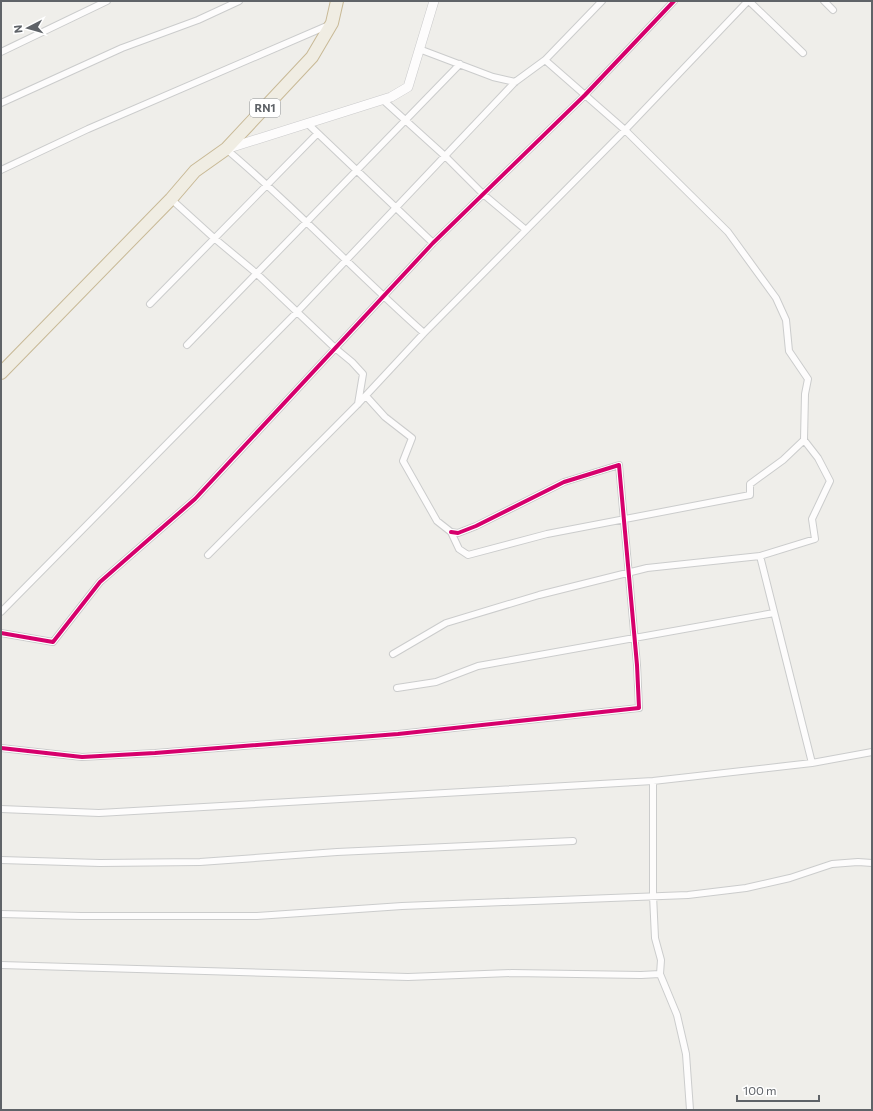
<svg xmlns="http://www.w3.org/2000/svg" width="873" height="1111" viewBox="0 0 873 1111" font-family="Commissioner,sans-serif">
  <rect width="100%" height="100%" fill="#efeeea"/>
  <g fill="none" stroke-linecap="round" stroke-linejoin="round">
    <g stroke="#cbcccc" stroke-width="8">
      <path id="street" d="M749,1l54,52
        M824,1l9,9
        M419,49l74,28 22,5
        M1,52l106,-51
        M545,60l80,70 103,102 48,66 10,22 3,31 19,28 -3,15 -1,46 14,18 12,23 -18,38 3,20 -55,17
        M383,100l63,57 37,37 43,36
        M1,103l121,-55 76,-28 41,-19
        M308,124l125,119
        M226,149c69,58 130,124 198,184
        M1,170l87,-41 241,-104
        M171,199l43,39 42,35 79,75 17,14 11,12 -5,30
        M150,304l167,-170
        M187,345l273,-281
        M366,396l19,21 27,21 -9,23 34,60 14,11 8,17 9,6 79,-21 203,-39v-11l33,-24 21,-20
        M208,555l149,-150 67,-72 201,-203 123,-129
        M1,612l296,-300 218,-230 30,-22 57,-59
        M1,633l52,9 47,-60 95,-83 238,-256 152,-148 89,-94
        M393,654l53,-31 93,-28 108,-27 113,-12 52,207
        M397,688l39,-6 42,-16 296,-53
        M1,748l81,9 73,-4 243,-19 241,-26 -2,-43 -18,-200 -55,17 -88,44 -18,7 -7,-1
        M653,781v114l2,43 6,22 -1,14 17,41 9,39 4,56
        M1,809l98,4 554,-32 159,-18 60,-11
        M1,860l99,3 100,-1 137,-10 236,-11
        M1,914l80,2h176l145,-10 286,-11 58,-7 44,-10 42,-14 26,-2 14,1
        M1,965l407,12 104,-4 129,2 19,-1"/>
    </g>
    <g stroke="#cacacb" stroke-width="10">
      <path id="secondary" d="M226,149l165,-52 17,-10 26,-86"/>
    </g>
    <g stroke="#c8b996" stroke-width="14">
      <path id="highway" d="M1,373l170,-174 24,-28 31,-22 86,-92 20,-34 5,-22"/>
    </g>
    <use href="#street" stroke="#fdfcfc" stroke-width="6"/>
    <use href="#secondary" stroke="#fdfcfc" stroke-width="9"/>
    <use href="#highway" stroke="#f0ede3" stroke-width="12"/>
    <g stroke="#fff" stroke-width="6">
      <path id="cycleway" d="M1,633l52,9 47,-60 95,-83 238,-256 152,-148 89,-94
        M1,748l81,9 73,-4 243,-19 241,-26 -2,-43 -18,-200 -55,17 -88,44 -18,7 -7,-1"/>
    </g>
    <use href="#cycleway" stroke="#d6006c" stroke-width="4"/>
  </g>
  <g text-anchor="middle" stroke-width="3.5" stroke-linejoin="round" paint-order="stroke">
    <rect fill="#fff" stroke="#8f9295" stroke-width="1" x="250" y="99" width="30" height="18" rx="3"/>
    <g font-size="11" font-weight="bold" fill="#5f6368">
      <text x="265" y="112">RN1</text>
    </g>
  </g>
  <rect width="873" height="1111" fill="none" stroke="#5f6368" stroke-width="4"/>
  <g transform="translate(28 28) rotate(264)" stroke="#ffffff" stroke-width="3" paint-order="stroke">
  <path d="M0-3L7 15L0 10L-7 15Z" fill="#5f6368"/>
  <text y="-6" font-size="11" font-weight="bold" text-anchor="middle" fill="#5f6368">N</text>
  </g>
  <path d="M737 1095v6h82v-6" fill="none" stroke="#5f6368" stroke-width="2"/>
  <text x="743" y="1095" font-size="12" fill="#5f6368" stroke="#ffffff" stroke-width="3" paint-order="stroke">100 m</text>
</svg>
